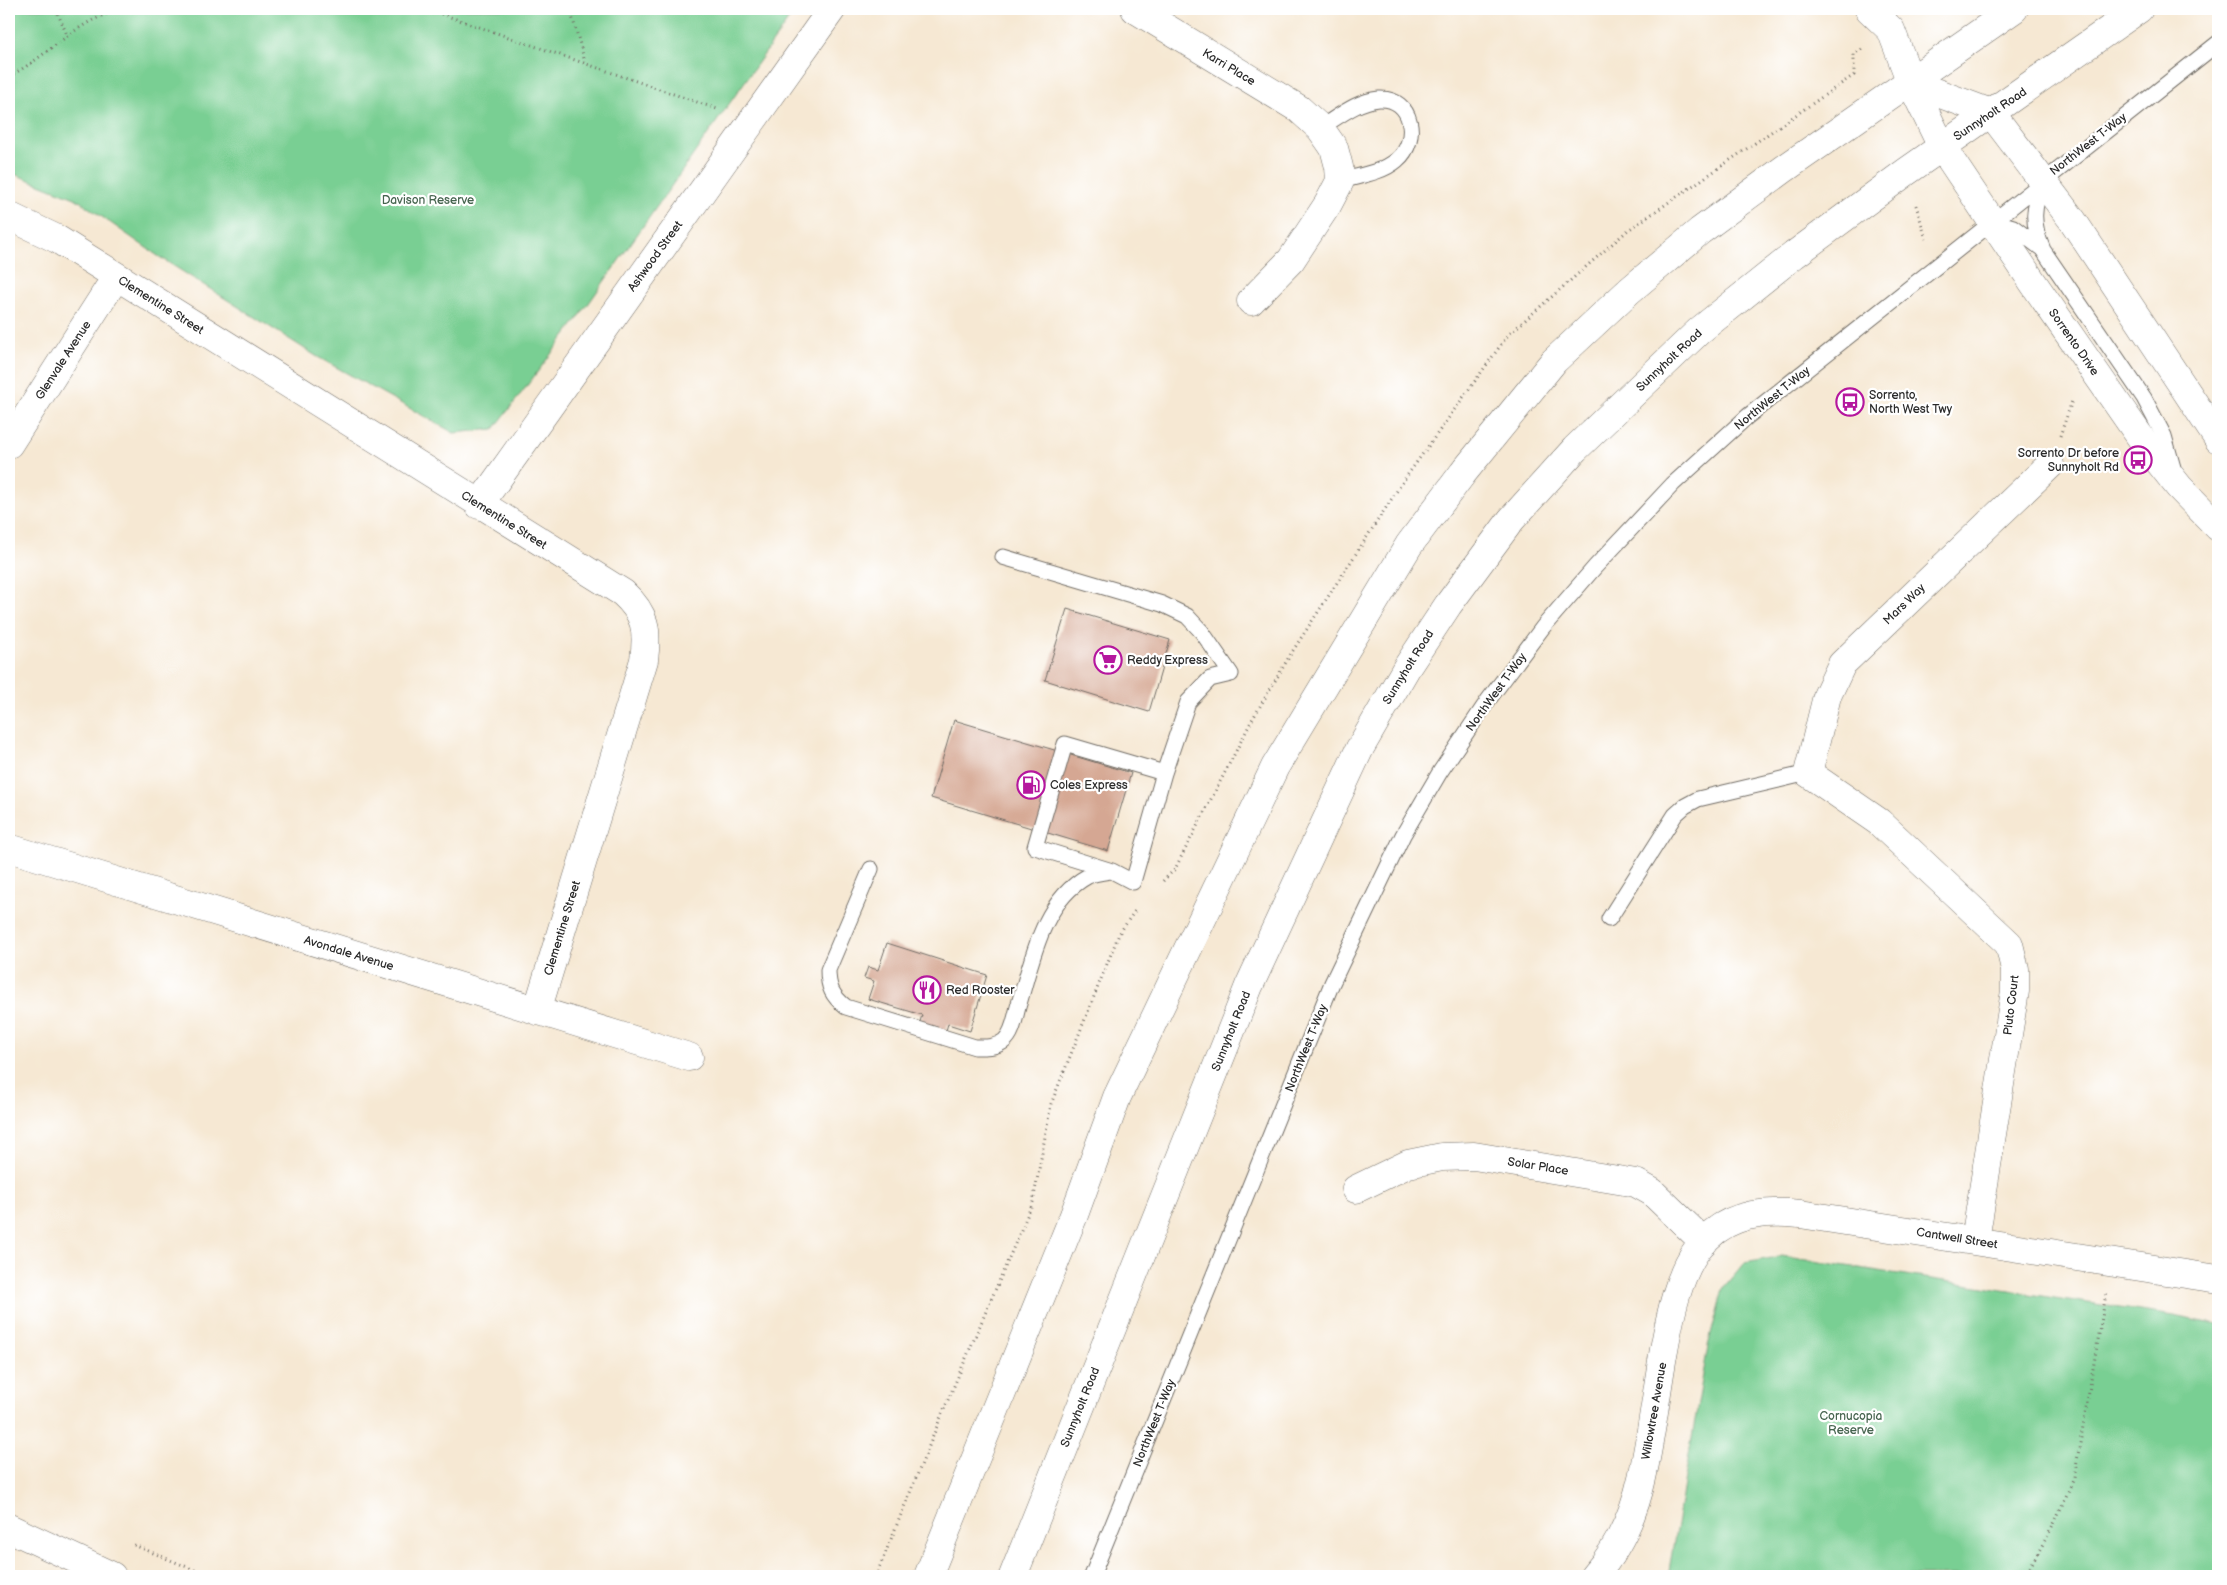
<svg xmlns="http://www.w3.org/2000/svg" width="2227" height="1585" viewBox="0 0 2227 1585" font-family="'Balsamiq Sans',sans-serif">
  <rect width="100%" height="100%" fill="#fff"/>
  <filter id="ink" filterUnits="userSpaceOnUse"><feTurbulence type="fractalNoise" baseFrequency=".02" numOctaves="2"/><feDisplacementMap in="SourceGraphic" scale="10" xChannelSelector="R" yChannelSelector="G"/><feConvolveMatrix kernelMatrix="1 2 1 2 8 2 1 2 1" color-interpolation-filters="sRGB"/></filter>
  <filter id="wash" filterUnits="userSpaceOnUse"><feTurbulence type="fractalNoise" baseFrequency=".0096" numOctaves="4" result="noise"/><feDisplacementMap in="SourceGraphic" scale="20" xChannelSelector="R" yChannelSelector="G"/><feGaussianBlur stdDeviation="1.12" result="paint"/><feColorMatrix in="noise" values="0 0 0 0 0 0 0 0 0 0 0 0 0 0 0 0 0 1.4 0 .05"/><feComposite in="paint" operator="in"/></filter>
  <g filter="url(#wash)">
    <rect width="100%" height="100%" fill="#f6e8d3"/>
    <path fill="#79cf93" stroke="#527d5f" d="M9,9h787l-219,311 -83,109 -40,4 -138,-77 -158,-100 -83,-58 -66,-26z
      M1781,1256l392,60 45,9v251h-550l40,-230 15,-57 22,-26z"/>
    <g id="blocks">
      <path fill="#d5a793" d="M1067,609l103,31 -21,72 -104,-32z
        M954,720l177,53 -23,78 -177,-53z
        M887,943l100,32 -17,56 -22,-7 -6,19 -26,-8 6,-20 -54,-16 6,-18 -10,-3 4,-11 10,3z"/>
    </g>
  </g>
  <g filter="url(#ink)">
    <use href="#blocks" fill-opacity="0" stroke="#726d66" stroke-width="1"/>
    <g fill="none" stroke-linecap="round" stroke-linejoin="round">
      <g stroke="#726d66" stroke-width="17">
        <path id="service" d="M1320,128c18,-11 37,-27 59,-29 34,-2 41,42 18,61 -15,13 -39,16 -57,21
          M2043,180c-10,28 -12,42 0,70l101,148 20,38 10,35
          M1993,221l20,6 28,21
          M1003,557l159,47 25,12 15,16 29,42 -21,5 -22,23 -24,71 -31,109 -21,-11 -77,-24 30,-103 99,29
          M871,869l-43,101c0,17 4,26 18,37l129,40c10,0 20,1 29,-6 9,-7 11,-23 14,-34 14,-46 24,-106 70,-131 7,-3 16,-4 23,-5
          M1609,919l66,-104 10,-9 13,-7 110,-26
          M1092,1576l240,-593 71,-148 37,-63 49,-73 54,-72 52,-60 78,-83 75,-68 470,-373"/>
      </g>
      <g stroke="#726d66" stroke-width="29">
        <path id="minor" d="M1135,9l164,100 21,19 14,20 5,19 1,14 -12,23 -37,56 -40,41
          M1869,9l22,21 20,53
          M9,216l48,23 32,20 534,334c23,21 25,37 21,67l-107,351
          M9,444l107,-167
          M479,505l353,-496
          M9,848l680,209
          M1356,1189l52,-25 34,-7 32,-1 162,27 16,9 52,50
          M1975,1240l40,-249v-22l-6,-25 -130,-122 -71,-49 19,-77 15,-32 208,-199
          M1594,1576c24,-27 40,-62 48,-98 9,-40 14,-82 21,-123 15,-85 33,-153 137,-141l418,65"/>
      </g>
      <g stroke="#726d66" stroke-width="29">
        <path id="tertiary" d="M1911,83l31,64 92,137 114,164 31,39 39,40
          M1911,83l80,30 82,108 145,218"/>
      </g>
      <g stroke="#726d66" stroke-width="29">
        <path id="primary" d="M9,1528l103,48
          M928,1576l146,-361 43,-118 158,-330 134,-222 54,-72 91,-112 75,-70 71,-60 84,-62 230,-160
          M1013,1576l236,-590 111,-238 47,-81 41,-62 63,-85 64,-71 124,-118 95,-76 112,-83 233,-163"/>
      </g>
      <path stroke="#726d66" stroke-width="3" stroke-dasharray="1 4" stroke-linecap="butt" d="M56,9l11,26
        M427,9l293,101
        M570,9l15,53
        M9,76c40,-19 71,-61 118,-67
        M1916,205l10,34
        M2060,436l12,-35
        M1163,881l12,-12 77,-149 40,-68 112,-172 104,-145 119,-104 227,-156v-21l8,-5
        M134,1545l75,31
        M876,1576l66,-162 91,-212 18,-98 68,-170 17,-25
        M2025,1576l28,-50 21,-48 32,-184"/>
      <use href="#service" stroke="#fff" stroke-width="15"/>
      <use href="#minor" stroke="#fff" stroke-width="28"/>
      <use href="#tertiary" stroke="#fff" stroke-width="28"/>
      <use href="#primary" stroke="#fff" stroke-width="28"/>
    </g>
  </g>
  <defs>
    <g id="bus-ring" transform="scale(1.4375)"><circle r="9.5" fill="#fff" stroke="#b5179e" stroke-width="1.5"/><path d="M-5-6H5V4H4V6H2V4H-2V6H-4V4H-5ZM-3.5-4V0h7V-4ZM-3.5 1.2v1.5H-2V1.2ZM2 1.2v1.5H3.5V1.2Z" fill="#b5179e"/></g>
    <g id="supermarket-ring" transform="scale(1.4375)"><circle r="9.5" fill="#fff" stroke="#b5179e" stroke-width="1.5"/><path d="M-6-5.5h2.5l.6 2H6L4.5 2H-2.5L-4.4-4H-6ZM-1.5 3.2a1.3 1.3 0 1 0 .1 0ZM3 3.2a1.3 1.3 0 1 0 .1 0Z" fill="#b5179e"/></g>
    <g id="fuel-ring" transform="scale(1.4375)"><circle r="9.5" fill="#fff" stroke="#b5179e" stroke-width="1.5"/><path d="M-5.5-6h7V0h2V4h1.3V-2.5L3-4.5l.8-.8L6-3V5H2.5V1h-1V6h-7ZM-4.2-4.7v3.2H.2V-4.7Z" fill="#b5179e"/></g>
    <g id="restaurant-ring" transform="scale(1.4375)"><circle r="9.5" fill="#fff" stroke="#b5179e" stroke-width="1.5"/><path d="M-5-6h1v4h1v-4h1v4h1v-4h1v5L-1.5 .5V6h-2V.5L-5-1ZM5-6V6H3V1.5H1.5Q1.5-4 5-6Z" fill="#b5179e"/></g>
  </defs>
  <g fill-rule="evenodd">
    <use href="#bus-ring" x="1850" y="402"/>
    <use href="#bus-ring" x="2138" y="460"/>
    <use href="#supermarket-ring" x="1108" y="660"/>
    <use href="#fuel-ring" x="1031" y="785"/>
    <use href="#restaurant-ring" x="927" y="990"/>
  </g>
  <g text-anchor="middle" stroke-width="4.5" stroke-linejoin="round" paint-order="stroke">
    <g font-size="12" fill="#2b2b2b" stroke="#fff">
      <text transform="translate(1229 67) rotate(31)" y="4">Karri Place</text>
      <text transform="translate(1990 114) rotate(-34)" y="4">Sunnyholt Road</text>
      <text transform="translate(2088 144) rotate(-38)" y="4">NorthWest T-Way</text>
      <text transform="translate(655 256) rotate(-54)" y="4">Ashwood Street</text>
      <text transform="translate(161 305) rotate(32)" y="4">Clementine Street</text>
      <text transform="translate(2074 342) rotate(55)" y="4">Sorrento Drive</text>
      <text transform="translate(63 360) rotate(-57)" y="4">Glenvale Avenue</text>
      <text transform="translate(1669 360) rotate(-43)" y="4">Sunnyholt Road</text>
      <text transform="translate(1772 398) rotate(-39)" y="4">NorthWest T-Way</text>
      <text transform="translate(504 520) rotate(32)" y="4">Clementine Street</text>
      <text transform="translate(1904 604) rotate(-44)" y="4">Mars Way</text>
      <text transform="translate(1408 667) rotate(-58)" y="4">Sunnyholt Road</text>
      <text transform="translate(1496 692) rotate(-54)" y="4">NorthWest T-Way</text>
      <text transform="translate(562 928) rotate(-73)" y="4">Clementine Street</text>
      <text transform="translate(349 953) rotate(17)" y="4">Avondale Avenue</text>
      <text transform="translate(2011 1005) rotate(-83)" y="4">Pluto Court</text>
      <text transform="translate(1231 1031) rotate(-68)" y="4">Sunnyholt Road</text>
      <text transform="translate(1306 1048) rotate(-68)" y="4">NorthWest T-Way</text>
      <text transform="translate(1538 1166) rotate(9)" y="4">Solar Place</text>
      <text transform="translate(1957 1238) rotate(9)" y="4">Cantwell Street</text>
      <text transform="translate(1080 1407) rotate(-68)" y="4">Sunnyholt Road</text>
      <text transform="translate(1654 1411) rotate(-80)" y="4">Willowtree Avenue</text>
      <text transform="translate(1154 1423) rotate(-68)" y="4">NorthWest T-Way</text>
    </g>
    <g font-size="12" fill="#46644f" stroke="#fff">
      <text x="428" y="204">Davison Reserve</text>
      <text x="1851" y="1420">Cornucopia<tspan x="1851" dy="14">Reserve</tspan></text>
    </g>
    <g font-size="12" fill="#2b2b2b" stroke="#fff" text-anchor="start">
      <text x="1869" y="399">Sorrento,<tspan x="1869" dy="14">North West Twy</tspan></text>
      <text x="2119" y="457" text-anchor="end">Sorrento Dr before<tspan x="2119" dy="14">Sunnyholt Rd</tspan></text>
      <text x="1127" y="664">Reddy Express</text>
      <text x="1050" y="789">Coles Express</text>
      <text x="946" y="994">Red Rooster</text>
    </g>
  </g>
  <rect width="2227" height="1585" fill="none" stroke="#fff" stroke-width="30"/>
</svg>
